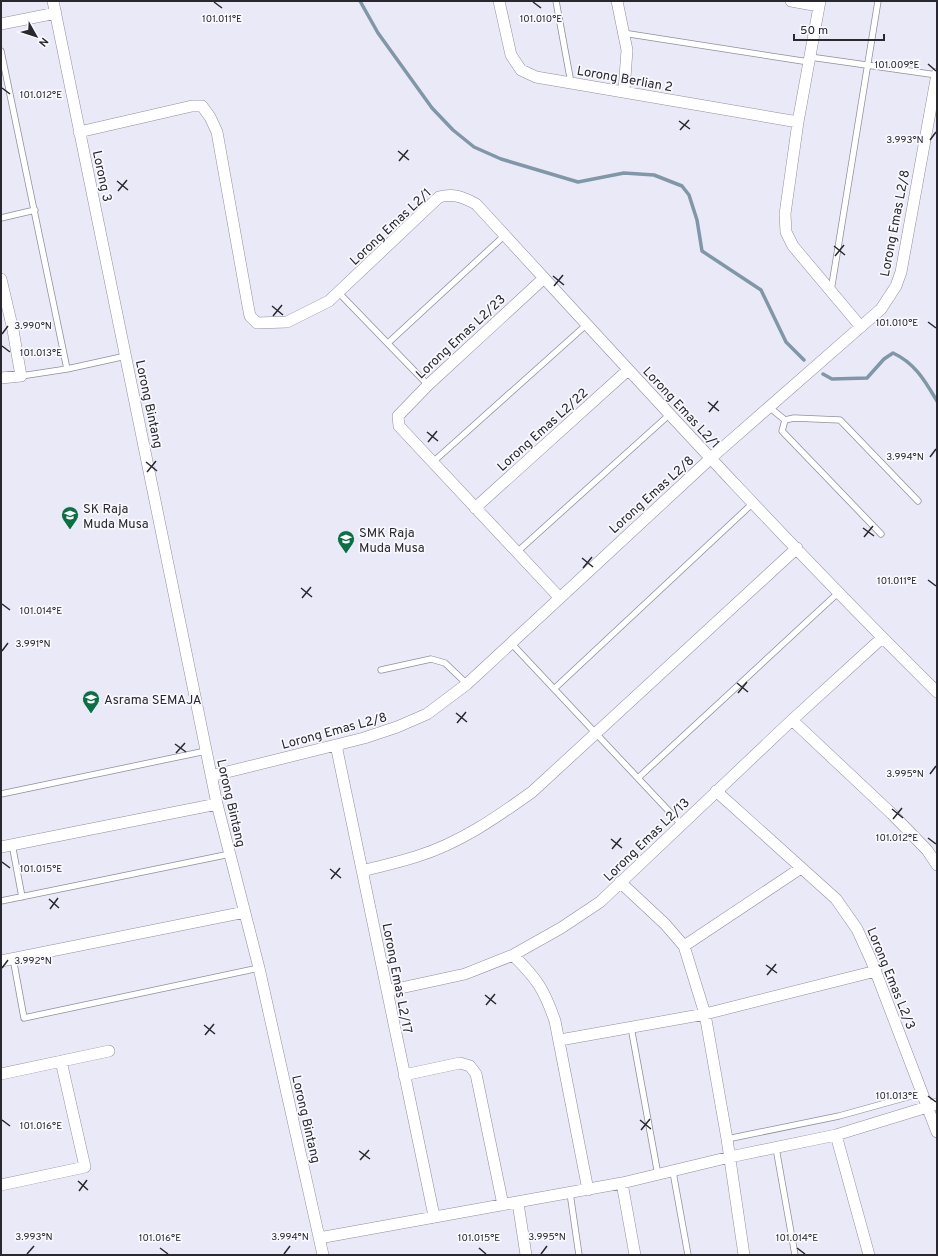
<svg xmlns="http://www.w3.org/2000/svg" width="938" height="1256" viewBox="0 0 938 1256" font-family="Overpass,sans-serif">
  <rect width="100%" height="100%" fill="#eae9f8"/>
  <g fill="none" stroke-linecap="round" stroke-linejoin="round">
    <path stroke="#8097a7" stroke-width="3.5" d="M360,1l18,32 54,75 21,22 21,17 27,12 77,23 46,-9 30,2 28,11 7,9 8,25 5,31 59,39 25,52 18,18
      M823,374l9,5 35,-1 17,-19 9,-6c22,10 32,28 44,48"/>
    <g stroke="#908f9c" stroke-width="7">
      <path id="lane" d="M556,1l15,82
        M623,33l186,29
        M1,51l66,318
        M810,57l127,18
        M1,218l34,-8
        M831,291l47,-290
        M339,293l89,92
        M388,343l117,-108
        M21,376l46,-7 59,-13
        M769,407l16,13 9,-2 46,2 78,81
        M785,420l-3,11 99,103
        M433,462l153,-137
        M517,552l153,-138
        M511,643l170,181
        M381,670l50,-11 14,4 22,21
        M554,689l199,-186
        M638,778l201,-186
        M1,794l205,-43
        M12,844l10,53
        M1,901l229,-47
        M13,958l11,60 235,-50
        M631,1027l27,148
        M727,1139l112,-23 83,-23
        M776,1148l19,107
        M673,1172l15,83
        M570,1193l9,62"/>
    </g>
    <g stroke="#908f9c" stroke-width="12">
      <path id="street" d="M53,1l164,803 42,164 64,287
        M499,1l12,54 10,15 15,7 262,45
        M617,1l10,49 -3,41
        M791,1l28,5
        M820,1l-22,121 -13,92 1,18 7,14 68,81
        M1,24l55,-11
        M79,132l113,-26h10l8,11 7,15 31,174 2,10 7,7 30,-1 42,-21 110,-104c14,-4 24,0 37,7 152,165 302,331 461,488
        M1,279l12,51 8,46 -20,2
        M543,279l-115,106 -30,31 1,10 160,171
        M475,508l153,-138
        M792,720l100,94 35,36 10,15
        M336,745l98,471
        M211,776l153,-38 33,-11 30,-13 40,-30 244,-226 170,-149 15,-23 5,-14 36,-198
        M716,791l120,108 21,30 15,33 65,170
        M1,847l216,-43
        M362,871c19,-5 38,-9 56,-15 42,-13 79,-39 114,-64l265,-244
        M620,882l45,42 19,22 21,68 22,125 17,116
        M684,946l117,-78
        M513,955c24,24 31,34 42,66l33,169
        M1,961l244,-49
        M387,991l78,-17 48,-19 48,-27 39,-26 192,-182 90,-82
        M560,1040l145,-26 171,-43
        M1,1074l108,-23
        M404,1075l56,-12 10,3 6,8 27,131
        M836,1135l33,120
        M622,1183l13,72
        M1,1185l84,-18 -24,-106
        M518,1203l8,52
        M319,1238l303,-55 108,-26 106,-22 101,-31"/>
    </g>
    <use href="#lane" stroke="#fff" stroke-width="5.5"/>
    <use href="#street" stroke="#fff" stroke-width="11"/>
  </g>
  <path fill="none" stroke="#29282e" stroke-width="1.5" d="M214,2l8,6M533,2l8,6M928,64l8,7M2,88l8,6M679,121l11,8M680,130l9,-10M930,140l6,-8M398,151l11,9M399,161l9,-11M117,181l11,9M118,191l9,-11M834,246l11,9M835,256l9,-11M553,276l11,9M554,286l9,-11M272,306l11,9M273,316l9,-11M928,322l8,6M2,334l6,-8M2,346l8,6M708,402l11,9M709,412l9,-11M427,432l11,9M428,442l9,-11M930,457l6,-8M146,462l11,9M147,472l9,-11M863,528l11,8M864,537l9,-11M582,558l11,9M583,568l9,-11M928,580l8,6M301,588l11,9M302,598l9,-11M2,604l8,6M2,651l6,-8M737,683l11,9M738,693l9,-11M456,713l11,9M457,723l9,-11M175,744l11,8M176,753l9,-10M930,774l6,-8M892,809l11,9M893,819l9,-11M928,838l8,6M611,839l11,9M612,849l9,-11M2,862l8,6M330,869l11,9M331,879l9,-11M49,899l10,9M50,909l8,-11M766,965l11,8M2,968l6,-8M767,975l9,-11M485,995l11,9M486,1005l9,-11M204,1025l11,9M205,1035l9,-11M928,1096l8,6M2,1120l8,6M640,1120l11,9M641,1130l9,-11M359,1151l11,8M360,1160l9,-10M78,1181l10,9M79,1191l8,-11M160,1248l8,6M479,1248l7,6M797,1248l8,6M27,1254l7,-8M284,1254l6,-8M541,1254l6,-8"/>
  <defs>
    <g id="school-pin" transform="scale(0.9)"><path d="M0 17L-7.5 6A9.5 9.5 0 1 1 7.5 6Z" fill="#0c6e44" stroke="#f8f8fe"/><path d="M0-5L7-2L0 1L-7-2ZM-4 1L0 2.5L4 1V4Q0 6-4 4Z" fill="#fff"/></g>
  </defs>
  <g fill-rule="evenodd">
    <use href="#school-pin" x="70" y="515"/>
    <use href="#school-pin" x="346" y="539"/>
    <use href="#school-pin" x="91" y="699"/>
  </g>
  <g text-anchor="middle" stroke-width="3.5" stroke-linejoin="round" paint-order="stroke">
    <g font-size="13" fill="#29282e" stroke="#f8f8fe">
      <text transform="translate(625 78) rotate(10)" y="5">Lorong Berlian 2</text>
      <text transform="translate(103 176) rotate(78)" y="5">Lorong 3</text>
      <text transform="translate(894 223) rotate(-79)" y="5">Lorong Emas L2/8</text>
      <text transform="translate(390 226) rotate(-43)" y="5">Lorong Emas L2/1</text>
      <text transform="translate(460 336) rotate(-43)" y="5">Lorong Emas L2/23</text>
      <text transform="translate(150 404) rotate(78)" y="5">Lorong Bintang</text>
      <text transform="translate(682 407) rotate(47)" y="5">Lorong Emas L2/1</text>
      <text transform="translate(542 429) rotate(-42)" y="5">Lorong Emas L2/22</text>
      <text transform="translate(651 494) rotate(-42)" y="5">Lorong Emas L2/8</text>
      <text transform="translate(334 730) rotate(-15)" y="5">Lorong Emas L2/8</text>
      <text transform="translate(232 803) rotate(77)" y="5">Lorong Bintang</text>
      <text transform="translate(646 839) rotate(-44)" y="5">Lorong Emas L2/13</text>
      <text transform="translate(398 978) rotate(79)" y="5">Lorong Emas L2/17</text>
      <text transform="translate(892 978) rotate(68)" y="5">Lorong Emas L2/3</text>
      <text transform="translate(307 1119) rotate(77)" y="5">Lorong Bintang</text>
    </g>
    <g font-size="13" fill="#29282e" stroke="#f8f8fe" text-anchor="start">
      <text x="83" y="513">SK Raja<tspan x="83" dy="15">Muda Musa</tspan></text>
      <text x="359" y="537">SMK Raja<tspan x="359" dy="15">Muda Musa</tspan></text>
      <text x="104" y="704">Asrama SEMAJA</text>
    </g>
  </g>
  <g font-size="10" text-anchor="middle" fill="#29282e" stroke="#f8f8fe" stroke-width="3.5" stroke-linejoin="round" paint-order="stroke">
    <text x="222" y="22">101.011°E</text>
    <text x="541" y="22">101.010°E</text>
    <text x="897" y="68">101.009°E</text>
    <text x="41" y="98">101.012°E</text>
    <text x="905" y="143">3.993°N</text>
    <text x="897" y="326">101.010°E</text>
    <text x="33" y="329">3.990°N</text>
    <text x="41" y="356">101.013°E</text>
    <text x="905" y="460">3.994°N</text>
    <text x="897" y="584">101.011°E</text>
    <text x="41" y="614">101.014°E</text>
    <text x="33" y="647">3.991°N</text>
    <text x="905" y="777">3.995°N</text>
    <text x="897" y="841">101.012°E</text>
    <text x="41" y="872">101.015°E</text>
    <text x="33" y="964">3.992°N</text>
    <text x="897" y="1099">101.013°E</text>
    <text x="41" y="1129">101.016°E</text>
    <text x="34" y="1240">3.993°N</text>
    <text x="290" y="1240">3.994°N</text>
    <text x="547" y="1240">3.995°N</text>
    <text x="160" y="1241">101.016°E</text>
    <text x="479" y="1241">101.015°E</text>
    <text x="797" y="1241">101.014°E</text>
  </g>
  <rect width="938" height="1256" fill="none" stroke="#29282e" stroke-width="4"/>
  <g transform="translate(36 36) rotate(129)" stroke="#f8f8fe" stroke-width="3" paint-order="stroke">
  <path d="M0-3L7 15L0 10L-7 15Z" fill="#29282e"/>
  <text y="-6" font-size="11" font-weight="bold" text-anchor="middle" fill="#29282e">N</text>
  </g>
  <path d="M794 34v6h90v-6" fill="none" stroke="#29282e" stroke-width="2"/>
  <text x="800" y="34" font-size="12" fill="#29282e" stroke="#f8f8fe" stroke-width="3" paint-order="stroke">50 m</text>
</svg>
